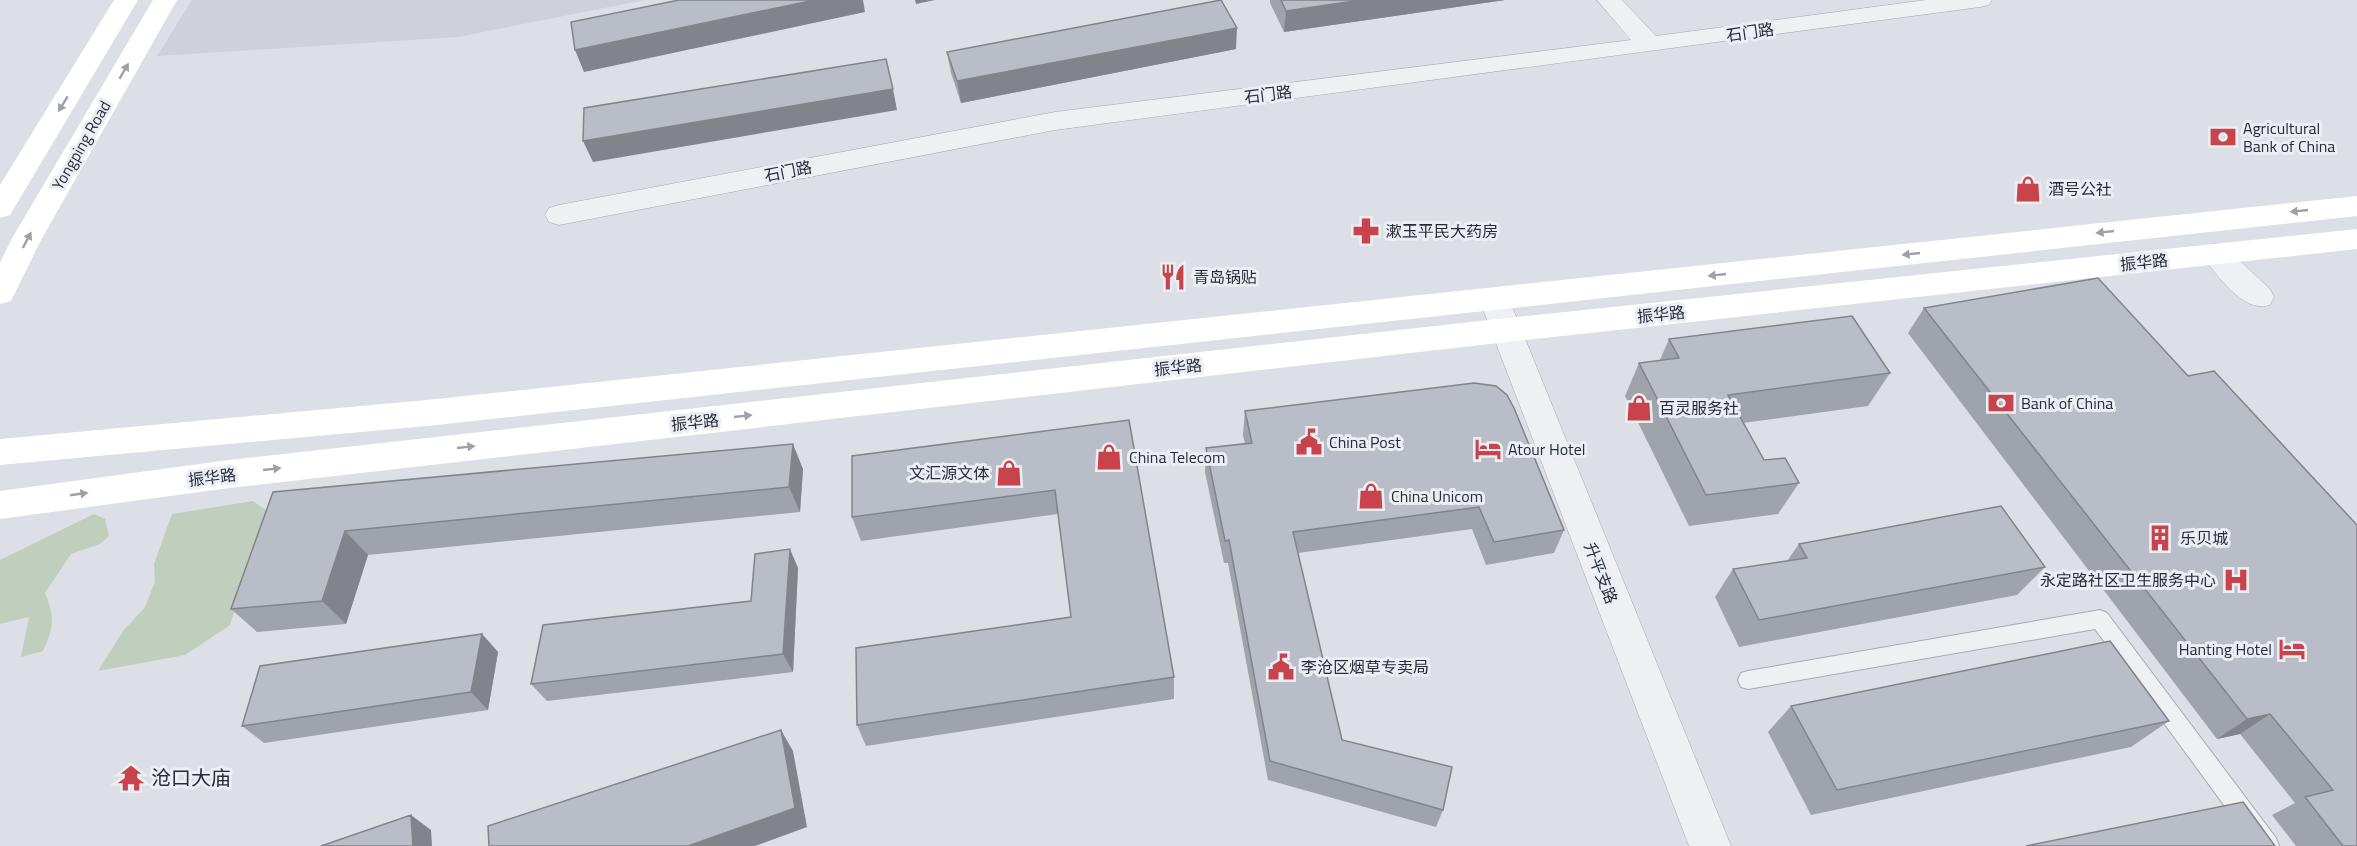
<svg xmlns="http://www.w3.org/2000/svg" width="2357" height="846" viewBox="0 0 2357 846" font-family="'Titillium Web','Noto Sans SC',sans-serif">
  <rect width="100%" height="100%" fill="#dcdfe5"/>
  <path fill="#ced1da" d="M192,0h453l-187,37 -301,19z"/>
  <path fill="#c0cfbd" d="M253,501l13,9 -36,115 -45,30 -87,16 25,-40 22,-24 10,-25 -1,-18 18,-50z
    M94,514l11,5 4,17 -9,8 -29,10 -26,39c10,24 9,35 -2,58l-22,6 8,-40 -29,7v-64z"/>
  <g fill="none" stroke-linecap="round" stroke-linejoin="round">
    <g stroke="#a5a9b2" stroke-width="2">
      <path id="lane" d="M2100,610l7,3 169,225 3,8h-25l-159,-217 -347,60 -7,-2 -3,-7 3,-7 7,-2z"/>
    </g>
    <g stroke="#a5a9b2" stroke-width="1">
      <path id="street" d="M1597,0h25l34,36 270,-36h66l-3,5 -9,2 -925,123 -496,95 -10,-3 -4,-7 4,-7 10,-3 496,-93 576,-72z
        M2215,244l10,3 45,42 4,8 -4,8c-27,8 -48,-26 -65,-44l-5,-7 5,-7z
        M1494,288l11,3 4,8 222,547h-42l-210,-547 4,-8z"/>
    </g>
    <use href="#lane" fill="#eef0f4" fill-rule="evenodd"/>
    <use href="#street" fill="#eef0f4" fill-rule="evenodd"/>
    <path fill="#fff" fill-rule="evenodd" d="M114,0h24l-128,215 -10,3v-33z
      M153,0h24l-136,240 -30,61 -11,3v-41l11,-23z
      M2357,196v20l-1930,210 -427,39v-26l427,-39z
      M2357,229v20l-850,93 -1278,146 -229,31v-28l229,-31 1278,-142z"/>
  </g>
  <path fill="#9fa3ac" d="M1270,0h235l-221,32 -14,-29z
    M1236,49l-275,54 -10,-30 -4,-21z
    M1924,308l264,68 169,470h-61l-24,-31 23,-12 -55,-69 -23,5 -309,-406z
    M1669,339l221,34 -22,33 -125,17 21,37 35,23 -21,31 -89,12 -64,-130 14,-33 21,-3z
    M1245,411l319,119 -10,23 -68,12 -14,-36 -174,24 44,187 101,70 -7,17 -168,-47 -40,-217h-4l-19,-91 1,-24 39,-4 -2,-9z
    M1129,420l45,257v22l-308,47 -9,-21 214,-108 -13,-103 -197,27 -9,-24z
    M803,469l-3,43 -432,43 -22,69 -89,8 -26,-23 42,-117z
    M1799,544l246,23 -28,28 -278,52 -24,-50 18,-28 54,-8z
    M798,568l-5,104 -246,29 -16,-17 220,-83z
    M482,634l16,18 -10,58 -224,33 -22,-17z
    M1791,706l378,15 -38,26 -320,68 -43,-83z"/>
  <path fill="#82848c" d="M815,0h48l2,12 -281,60 -9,-22z
    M915,0h20l-19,4z
    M1361,0h144l-221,32 2,-21z
    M1237,28l-1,21 -275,54 -4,-22z
    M893,89l4,21 -304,52 -10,-21z
    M793,444l10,25 -3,43 -11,-25z
    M345,531l23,24 -22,69 -24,-23z
    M790,549l8,19 -5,104 -10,-18z
    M482,634l16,18 -10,58 -17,-18z
    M2270,714l-30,20 -23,5 30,-20z
    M781,730l12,21 14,76 -52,19h-67z
    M411,815l20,15 1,16h-19z"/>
  <path fill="#b9bdc8" stroke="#82848c" stroke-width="1.5" d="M679,0h136l-240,50 -4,-28z
    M1221,0l16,28 -280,53 -10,-29z
    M1281,0h80l-75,11z
    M886,59l7,30 -310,52 1,-33z
    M2098,278l90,98 26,-5 143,154v321h-14l-38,-49 28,-7 -63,-76 -23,5 -323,-411z
    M1852,316l38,57 -162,22 36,65 21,-2 14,25 -93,12 -67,-132 40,-5 -10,-19z
    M1474,383l22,3 11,9 7,13 50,122 -70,12 -15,-35 -186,25 49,208 110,27 -9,43 -173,-49 -41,-221 -4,1 -19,-93 46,-5 -7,-32z
    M1129,420l45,257 -317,48 -1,-77 215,-31 -16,-127 -203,27v-61z
    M793,444l-4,43 -444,44 -23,70 -91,8 42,-117z
    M2001,506l44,61 -286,53 -26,-51 74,-11 -8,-14z
    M790,549l-7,105 -252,30 12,-59 208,-24 4,-47z
    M482,634l-11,58 -229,34 18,-60z
    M2110,641l59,80 -332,69 -46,-84z
    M781,730l14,78 -107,38h-199l-1,-20z
    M2243,802l32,44h-249z
    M411,815l2,31h-92z"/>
  <defs><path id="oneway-solid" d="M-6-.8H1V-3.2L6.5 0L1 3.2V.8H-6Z" transform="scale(1.5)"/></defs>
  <g fill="#9da0a7">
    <use href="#oneway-solid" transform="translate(124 71) rotate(-60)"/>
    <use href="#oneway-solid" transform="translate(63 104) rotate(121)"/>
    <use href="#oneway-solid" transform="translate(2299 211) rotate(174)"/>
    <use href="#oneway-solid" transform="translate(2105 232) rotate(174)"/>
    <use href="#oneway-solid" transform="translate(27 240) rotate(-62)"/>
    <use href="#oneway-solid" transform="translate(1911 254) rotate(174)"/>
    <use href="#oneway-solid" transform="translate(1717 275) rotate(174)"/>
    <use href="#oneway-solid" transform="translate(743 416) rotate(-6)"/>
    <use href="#oneway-solid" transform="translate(466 447) rotate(-6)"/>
    <use href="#oneway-solid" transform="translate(272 469) rotate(-6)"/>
    <use href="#oneway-solid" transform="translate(79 494) rotate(-8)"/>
  </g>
  <defs>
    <g id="bank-bare" transform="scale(2.07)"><path d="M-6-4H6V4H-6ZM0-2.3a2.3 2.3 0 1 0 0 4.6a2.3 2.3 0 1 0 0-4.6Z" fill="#c8434b" stroke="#ebeef3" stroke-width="2.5" paint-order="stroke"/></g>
    <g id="shop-bare" transform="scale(2.07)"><path d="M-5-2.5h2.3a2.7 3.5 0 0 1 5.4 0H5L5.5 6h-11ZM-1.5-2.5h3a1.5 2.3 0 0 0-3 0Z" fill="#c8434b" stroke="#ebeef3" stroke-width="2.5" paint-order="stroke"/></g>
    <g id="pharmacy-bare" transform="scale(2.07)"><path d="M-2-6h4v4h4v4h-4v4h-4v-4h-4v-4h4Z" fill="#c8434b" stroke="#ebeef3" stroke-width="2.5" paint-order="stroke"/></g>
    <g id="restaurant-bare" transform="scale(2.07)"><path d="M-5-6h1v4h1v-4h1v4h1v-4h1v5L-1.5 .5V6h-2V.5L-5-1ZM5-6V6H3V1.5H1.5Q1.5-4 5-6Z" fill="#c8434b" stroke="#ebeef3" stroke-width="2.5" paint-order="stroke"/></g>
    <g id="civic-bare" transform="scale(2.07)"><path d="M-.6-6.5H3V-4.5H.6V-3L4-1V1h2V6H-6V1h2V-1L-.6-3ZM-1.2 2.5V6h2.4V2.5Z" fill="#c8434b" stroke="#ebeef3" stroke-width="2.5" paint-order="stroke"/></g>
    <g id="hotel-bare" transform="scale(2.07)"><path d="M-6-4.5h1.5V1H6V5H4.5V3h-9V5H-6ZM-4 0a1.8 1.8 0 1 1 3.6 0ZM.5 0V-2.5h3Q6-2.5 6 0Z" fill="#c8434b" stroke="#ebeef3" stroke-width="2.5" paint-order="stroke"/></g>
    <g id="building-bare" transform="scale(2.07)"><path d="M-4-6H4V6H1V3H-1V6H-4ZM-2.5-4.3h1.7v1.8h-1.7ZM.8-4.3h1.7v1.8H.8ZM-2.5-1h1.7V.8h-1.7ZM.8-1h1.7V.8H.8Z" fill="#c8434b" stroke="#ebeef3" stroke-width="2.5" paint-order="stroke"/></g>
    <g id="hospital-bare" transform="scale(2.07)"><path d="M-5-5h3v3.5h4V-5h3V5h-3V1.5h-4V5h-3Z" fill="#c8434b" stroke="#ebeef3" stroke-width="2.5" paint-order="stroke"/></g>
    <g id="temple-bare" transform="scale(2.07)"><path d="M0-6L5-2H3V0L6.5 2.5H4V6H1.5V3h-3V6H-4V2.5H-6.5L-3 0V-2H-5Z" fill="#c8434b" stroke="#ebeef3" stroke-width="2.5" paint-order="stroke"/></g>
  </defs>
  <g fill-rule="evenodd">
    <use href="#bank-bare" x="2223" y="137"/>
    <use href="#shop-bare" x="2028" y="189"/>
    <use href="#pharmacy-bare" x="1366" y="231"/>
    <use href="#restaurant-bare" x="1173" y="277"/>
    <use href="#bank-bare" x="2001" y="403"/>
    <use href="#shop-bare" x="1639" y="408"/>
    <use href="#civic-bare" x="1309" y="442"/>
    <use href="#hotel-bare" x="1488" y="449"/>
    <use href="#shop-bare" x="1109" y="457"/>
    <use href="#shop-bare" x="1009" y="473"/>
    <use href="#shop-bare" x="1371" y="496"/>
    <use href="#building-bare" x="2160" y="538"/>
    <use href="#hospital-bare" x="2236" y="580"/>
    <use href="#hotel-bare" x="2292" y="649"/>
    <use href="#civic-bare" x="1281" y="667"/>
    <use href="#temple-bare" x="131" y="778"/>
  </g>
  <g text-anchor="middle" stroke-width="6" stroke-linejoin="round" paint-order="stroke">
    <g font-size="16" fill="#262c3b" stroke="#ebeef3">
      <text transform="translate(1750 32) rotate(-8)" y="6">石门路</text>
      <text transform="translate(1268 94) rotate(-7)" y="6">石门路</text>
      <text transform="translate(81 145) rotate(-60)" y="6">Yongping Road</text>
      <text transform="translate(788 171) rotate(-11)" y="6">石门路</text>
      <text transform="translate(2144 262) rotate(-6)" y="6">振华路</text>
      <text transform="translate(1661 314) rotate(-6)" y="6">振华路</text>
      <text transform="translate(1178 367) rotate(-6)" y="6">振华路</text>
      <text transform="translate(695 422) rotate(-6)" y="6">振华路</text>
      <text transform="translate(212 477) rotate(-7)" y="6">振华路</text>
      <text transform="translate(1601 573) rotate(69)" y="6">升平支路</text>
    </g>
    <g font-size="16" fill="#262c3b" stroke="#ebeef3" text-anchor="start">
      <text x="2243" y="134">Agricultural<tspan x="2243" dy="18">Bank of China</tspan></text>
      <text x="2048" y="195">酒号公社</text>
      <text x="1386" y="237">漱玉平民大药房</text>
      <text x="1193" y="283">青岛锅贴</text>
      <text x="2021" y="409">Bank of China</text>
      <text x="1659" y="414">百灵服务社</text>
      <text x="1329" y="448">China Post</text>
      <text x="1508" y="455">Atour Hotel</text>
      <text x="1129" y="463">China Telecom</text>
      <text x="989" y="479" text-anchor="end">文汇源文体</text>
      <text x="1391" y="502">China Unicom</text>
      <text x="2180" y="544">乐贝城</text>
      <text x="2216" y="586" text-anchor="end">永定路社区卫生服务中心</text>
      <text x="2272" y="655" text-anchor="end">Hanting Hotel</text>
      <text x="1301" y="673">李沧区烟草专卖局</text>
    </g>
    <g font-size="20" fill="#262c3b" stroke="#ebeef3" text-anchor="start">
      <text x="151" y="785">沧口大庙</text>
    </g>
  </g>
</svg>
